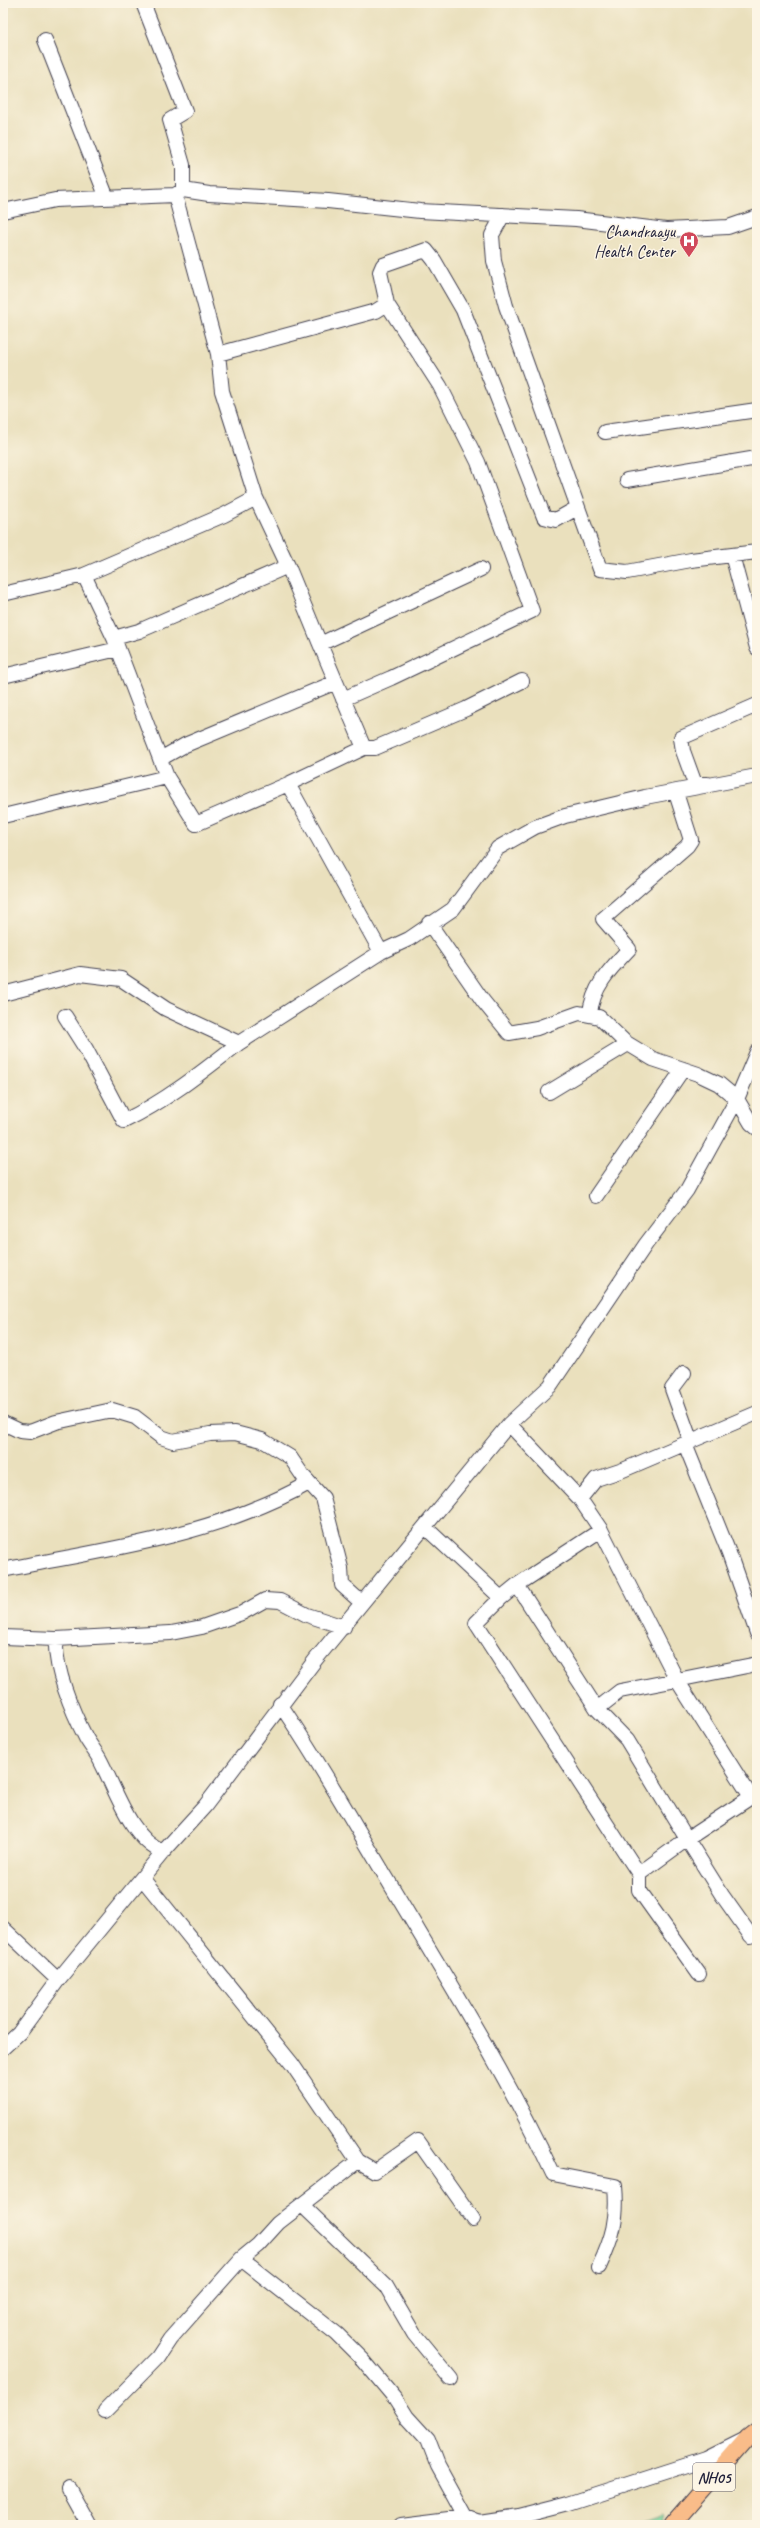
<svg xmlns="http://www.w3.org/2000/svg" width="760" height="2528" viewBox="0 0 760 2528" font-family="Caveat,sans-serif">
  <rect width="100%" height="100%" fill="#fcf5e5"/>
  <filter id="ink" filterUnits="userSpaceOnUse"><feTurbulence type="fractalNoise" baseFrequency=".025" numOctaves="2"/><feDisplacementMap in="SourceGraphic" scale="8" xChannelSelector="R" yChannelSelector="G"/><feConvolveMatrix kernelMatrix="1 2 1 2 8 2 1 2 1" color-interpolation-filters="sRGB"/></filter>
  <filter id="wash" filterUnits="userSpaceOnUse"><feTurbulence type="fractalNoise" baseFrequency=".012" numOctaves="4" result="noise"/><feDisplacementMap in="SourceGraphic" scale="16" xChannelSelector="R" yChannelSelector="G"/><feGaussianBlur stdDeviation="0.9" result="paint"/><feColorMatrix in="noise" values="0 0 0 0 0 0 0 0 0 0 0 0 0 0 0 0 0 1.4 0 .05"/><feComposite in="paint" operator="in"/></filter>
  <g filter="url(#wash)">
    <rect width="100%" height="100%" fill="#eae0bd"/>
    <path fill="#7fd89e" stroke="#507d6c" d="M662,2513l-3,12h-31z"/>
  </g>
  <g filter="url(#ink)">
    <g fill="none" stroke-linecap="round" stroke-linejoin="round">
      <g stroke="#403e4e" stroke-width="16">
        <path id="minor" d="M143,3l42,108 -15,9 13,45v25
          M45,40l62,158
          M175,195l43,159
          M3,211l52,-11 120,-5 8,-5 26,4 119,7 92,10 156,8 90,11 62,-3 29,-10
          M503,215l-11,20 2,26 12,45 94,263 27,3 64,-12 66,-8
          M605,432l152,-22
          M627,480l130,-22
          M256,498l-34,-107 -4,-37 158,-43 11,-7 -7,-32 3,-7 43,-15 8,10 29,50 81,207 12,3 21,-12
          M732,555l25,93
          M3,594l81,-19
          M114,638l25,-7 149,-65
          M320,644l16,38
          M3,676l115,-27
          M343,699l48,-21 141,-67 -54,-149 -38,-76 -53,-82
          M160,759l25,-14 151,-63 28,66h11l91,-39 56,-28
          M288,784l76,-36
          M707,784h-12l-12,-33 -2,-13 76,-33
          M3,816l164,-39
          M429,923l54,78 26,32 28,-5 42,-15 20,4 26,25 28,17 45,15 21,10 18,15 14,24 6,5
          M381,952l-93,-168 -92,40 -29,-47 -53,-139 -30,-63 140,-60 32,-17 32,68 32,78 161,-75
          M3,994l77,-20 41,5 45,30 73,34 142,-91 28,-13 44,-30 45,-61 37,-21 30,-11 80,-19 112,-21
          M590,1014c2,-27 21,-46 39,-65l-26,-30 84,-73 4,-6 -15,-47
          M65,1016l21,33 38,72c42,-20 78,-49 115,-78
          M549,1092l79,-48
          M596,1196l87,-127
          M684,1373l-12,16 19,53
          M3,1423l17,8 10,1 26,-10 56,-12 23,7 26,20 12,4 37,-7 25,-1 27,7 28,17 13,19 20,22 18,70 1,17 20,18
          M509,1424l71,75 16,-20 27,-9 134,-57
          M685,1444l44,109 28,80
          M580,1499l21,31 76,150 80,-16
          M425,1527l76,71 16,-13
          M601,1530l-84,55 80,124 30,31 60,99 64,-42
          M3,1570c104,-21 212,-34 306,-87
          M501,1598l-25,25 163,251 48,-35 35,56 29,41
          M3,1637l53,2 115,-6 31,-6 40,-14 23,-13 15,1 27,14 37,12
          M56,1639c-2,29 16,72 30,99 4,7 9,13 13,20 16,29 31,81 64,94
          M280,1704c41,60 75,122 112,183 56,94 115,188 161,287l62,12c3,33 -2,51 -16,81
          M597,1709l23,-18 57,-11 74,117 6,-4
          M639,1874v16l60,84
          M3,1928l55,52
          M3,2048l16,-15 39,-53 105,-128 42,-46 111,-147 193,-235 41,-38 96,-142 41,-54 50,-91 20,-47
          M358,2161l17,10 43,-30 55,78
          M302,2205l84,81 28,48 37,45
          M241,2259l96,75 26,26 32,38 12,19 21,23 10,26 28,51
          M105,2411l53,-54 12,-18 71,-80 17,-14 20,-22 80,-62 -66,-97 -150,-186
          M69,2489l20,36
          M401,2525l65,-8 13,5 39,-6 51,-13 137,-44 38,-19"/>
      </g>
      <g stroke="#403e4e" stroke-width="19">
        <path id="major" d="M672,2525l76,-87 9,-7"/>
      </g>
      <use href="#minor" stroke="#fff" stroke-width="14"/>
      <use href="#major" stroke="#f9bc89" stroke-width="17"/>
    </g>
  </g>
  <defs>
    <g id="hospital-pin" transform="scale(1)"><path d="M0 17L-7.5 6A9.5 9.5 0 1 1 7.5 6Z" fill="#d1495b" stroke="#fcf5e5"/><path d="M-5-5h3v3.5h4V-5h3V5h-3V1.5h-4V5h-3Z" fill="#fff"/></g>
  </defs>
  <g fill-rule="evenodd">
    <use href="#hospital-pin" x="689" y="241"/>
  </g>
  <g text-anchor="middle" stroke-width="3" stroke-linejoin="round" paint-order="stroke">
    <rect fill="#fcf5e5" stroke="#63616e" stroke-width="1" x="693" y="2463" width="42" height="28" rx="3"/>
    <g font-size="16" font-weight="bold" fill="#22223b">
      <text x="714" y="2483">NH05</text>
    </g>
    <g font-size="17" fill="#22223b" stroke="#fcf5e5" text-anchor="end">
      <text x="675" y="237">Chandraayu<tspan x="675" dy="20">Health Center</tspan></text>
    </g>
  </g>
  <rect width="760" height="2528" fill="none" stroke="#fcf5e5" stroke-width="16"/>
</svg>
